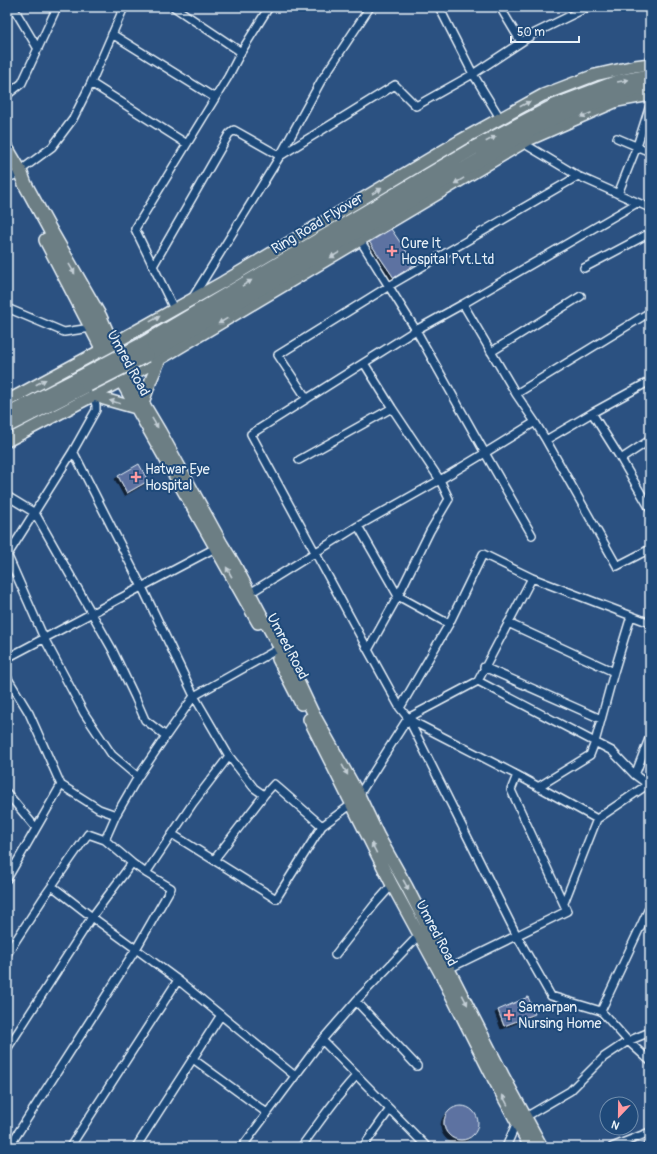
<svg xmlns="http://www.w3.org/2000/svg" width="657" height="1154" viewBox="0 0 657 1154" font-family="Pangolin,sans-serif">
  <defs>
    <filter id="shadow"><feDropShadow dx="-3" dy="3" stdDeviation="0" flood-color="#0009"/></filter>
  </defs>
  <rect width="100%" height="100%" fill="#2b5181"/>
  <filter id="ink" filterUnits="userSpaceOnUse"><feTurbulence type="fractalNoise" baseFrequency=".025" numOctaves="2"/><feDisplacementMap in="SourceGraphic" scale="8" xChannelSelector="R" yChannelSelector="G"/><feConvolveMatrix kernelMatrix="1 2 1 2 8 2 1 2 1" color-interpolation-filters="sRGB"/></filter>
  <g filter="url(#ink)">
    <path fill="#5d72a1" stroke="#e8f1f8" filter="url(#shadow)" d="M389,226l26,38 -21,14 -26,-38z
      M139,464l9,17 -21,12 -9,-17z
      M528,997l7,17 -31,12 -6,-16z
      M444 1123a17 17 0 1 1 34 0a17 17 0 1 1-34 0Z
      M650,1140v7h-13z"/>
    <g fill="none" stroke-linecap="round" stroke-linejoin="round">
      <g stroke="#e8f1f8" stroke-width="10">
        <path id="street" d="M13,7l25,42
          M174,7l67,45
          M439,7l34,67 27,44
          M500,7l21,35
          M112,34l103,64
          M91,83l96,61
          M7,95l15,-12 35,-76
          M617,138l33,14
          M523,143l55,33 72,32
          M13,176l39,-29 21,-28 18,-36 33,-76
          M618,194l19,-48 13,-41
          M360,240l56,90 -165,104 117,216 32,58 8,10 109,218 34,60 50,15 27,30 22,-9
          M153,266l76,-132 5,-4 46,26 115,-71 21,21 57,-32 62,-41 53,-26
          M584,268l66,-35
          M193,297l87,-141 41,-75 49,-74
          M463,304l174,-101
          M7,308l57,24 27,-4
          M174,309l-39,-80 93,-152 13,-25 28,-45
          M491,352l90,-56
          M364,363l28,45 48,72 9,19 -19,32 -32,65 -30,54
          M516,394l134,-82
          M307,399l-29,-44 111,-69 189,-110
          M592,413l58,-32
          M546,440l71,126 33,-17
          M621,459l29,-19
          M299,460l93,-52
          M7,496l28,17 77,136 23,48 10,23 21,16
          M358,526l40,70 51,28
          M532,535l-47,-82 50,-31 11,18 46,-27 29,46 29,50
          M7,554l37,84 40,75 28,42 26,22
          M7,556l66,-105 19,-34 4,-7v-5l-4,-13
          M250,593l108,-67 82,-46 45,-27 -69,-123 47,-26 53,90 19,28
          M508,623l106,49
          M7,658l212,-112
          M484,667l117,52
          M7,677l22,36 32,72
          M478,681l54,-103
          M400,708l49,-84 34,-70 49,24 118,45
          M408,719l109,56 -6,15 56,121 -121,59
          M229,756l25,32 10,7 10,-11 48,42
          M517,775l80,44 -33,84
          M635,775l15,-39
          M538,787l52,-32 5,-13 19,-70 17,-56
          M7,793l29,35
          M116,815l-11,25 27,23
          M597,819l50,-34
          M172,834l104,65 46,-73 30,-22 7,-9 49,-77 70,-37 134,70 23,24 15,11
          M214,860l50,-65
          M7,879l54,-94 38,24 17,6 22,-38 28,-41 28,-40 86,-48
          M52,886l40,31 44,32 35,-61 -25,-15
          M7,954l37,-57 44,-63 17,6
          M335,955l40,-51 17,-19
          M356,1001l61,65
          M601,1011l49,-105
          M322,1040l34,-39 65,-68
          M7,1049l85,-132 40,-54 14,10 47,-70 36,-47 -35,-60 -52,-109 -69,-136
          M193,1059l74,54
          M9,1147l127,-198 42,31 117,96
          M70,1147l108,-167
          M136,1147l85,-132
          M242,1147l80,-107 105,107
          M301,1147c18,-24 35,-50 56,-72
          M363,1147l27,-38
          M506,1147l11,-25 53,-31 34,-34 24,-16 22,20
          M612,1147l38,-15"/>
      </g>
      <g stroke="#e8f1f8" stroke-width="14">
        <path id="primary" d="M128,377l32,54 62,113 13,21 27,51 35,63 16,34 46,82 20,42 28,50 96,188 39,72
          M121,381l137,242
          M95,395l9,4 32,9
          M7,401l102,-55 114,-64 238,-142 82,-45 52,-20 40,-9 15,-2
          M143,403l8,-23 9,-21
          M7,441l114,-60 39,-22 368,-219 89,-39 33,-6
          M278,659l23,45
          M309,719l83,166 48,88 54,107 36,67"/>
      </g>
      <g stroke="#e8f1f8" stroke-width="16">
        <path id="highway" d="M7,149l13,22 5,13 24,44 51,89 22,50 6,10
          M46,240l55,106 14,25
          M141,345l333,-197 80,-42 63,-24 33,-6
          M147,355l380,-223 39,-20 74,-24 10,-1
          M7,415l74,-38
          M7,426l81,-41"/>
      </g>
      <use href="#street" stroke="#1f4a7a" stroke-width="7"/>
      <use href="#primary" stroke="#6c7e84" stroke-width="11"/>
      <use href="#highway" stroke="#6c7e84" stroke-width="13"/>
      <g stroke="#e8f1f8" stroke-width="16" stroke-linecap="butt">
        <path id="highway-bridge" d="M81,377l60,-32
          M88,385l59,-30"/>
      </g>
      <use href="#highway-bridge" stroke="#6c7e84" stroke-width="13"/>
    </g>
    <defs><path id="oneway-solid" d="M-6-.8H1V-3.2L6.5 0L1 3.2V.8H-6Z"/></defs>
    <g fill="#c3ced5">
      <use href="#oneway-solid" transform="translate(623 81) rotate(-10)"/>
      <use href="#oneway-solid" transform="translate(525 104) rotate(-28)"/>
      <use href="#oneway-solid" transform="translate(586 115) rotate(157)"/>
      <use href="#oneway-solid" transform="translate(491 139) rotate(-28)"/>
      <use href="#oneway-solid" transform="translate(459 181) rotate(149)"/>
      <use href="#oneway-solid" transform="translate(377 191) rotate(-31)"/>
      <use href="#oneway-solid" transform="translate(335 255) rotate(149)"/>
      <use href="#oneway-solid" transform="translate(72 269) rotate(60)"/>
      <use href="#oneway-solid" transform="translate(247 283) rotate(-31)"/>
      <use href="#oneway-solid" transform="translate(155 319) rotate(-29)"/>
      <use href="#oneway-solid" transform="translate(223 321) rotate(149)"/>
      <use href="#oneway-solid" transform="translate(41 382) rotate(-28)"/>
      <use href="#oneway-solid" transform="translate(115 402) rotate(-164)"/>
      <use href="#oneway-solid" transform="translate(155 423) rotate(59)"/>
      <use href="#oneway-solid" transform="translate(229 572) rotate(-119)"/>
      <use href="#oneway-solid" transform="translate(345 770) rotate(61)"/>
      <use href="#oneway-solid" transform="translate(374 848) rotate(-117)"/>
      <use href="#oneway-solid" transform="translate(406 885) rotate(61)"/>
      <use href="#oneway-solid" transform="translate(465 1000) rotate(63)"/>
      <use href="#oneway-solid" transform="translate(505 1100) rotate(-118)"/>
    </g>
  </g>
  <g fill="#ff9aa2" stroke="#1f4a7a" stroke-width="1.5">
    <path d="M390 245h4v4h4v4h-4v4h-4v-4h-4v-4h4z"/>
    <path d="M134 471h4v4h4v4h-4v4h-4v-4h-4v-4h4z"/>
    <path d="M507 1009h4v4h4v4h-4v4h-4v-4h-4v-4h4z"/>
  </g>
  <g text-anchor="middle" stroke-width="4" stroke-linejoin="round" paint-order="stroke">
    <g font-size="14" fill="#e8f1f8" stroke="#1f4a7a">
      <text transform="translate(317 223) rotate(-31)" y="5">Ring Road Flyover</text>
      <text transform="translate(129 363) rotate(61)" y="5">Umred Road</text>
      <text transform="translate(288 646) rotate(62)" y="5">Umred Road</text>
      <text transform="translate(437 933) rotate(62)" y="5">Umred Road</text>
    </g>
    <g font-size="14" fill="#e8f1f8" stroke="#1f4a7a" text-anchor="start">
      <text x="401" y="248">Cure It<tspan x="401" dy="16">Hospital Pvt.Ltd</tspan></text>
      <text x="145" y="474">Hatwar Eye<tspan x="145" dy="16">Hospital</tspan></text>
      <text x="518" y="1012">Samarpan<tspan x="518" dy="16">Nursing Home</tspan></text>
    </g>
  </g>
  <rect width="657" height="1154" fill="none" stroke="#1f4a7a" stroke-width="24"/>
  <rect x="12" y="12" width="633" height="1130" fill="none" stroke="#e8f1f8" stroke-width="1.5" filter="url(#ink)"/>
  <g transform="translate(619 1116) rotate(202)"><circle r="19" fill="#1f4a7a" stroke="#6f8dac"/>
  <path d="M0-3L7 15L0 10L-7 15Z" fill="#ff9aa2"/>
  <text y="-6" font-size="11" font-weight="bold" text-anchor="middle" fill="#e8f1f8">N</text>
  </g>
  <path d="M511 36v6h68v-6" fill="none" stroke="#e8f1f8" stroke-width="2"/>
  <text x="517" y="36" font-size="12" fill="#e8f1f8" stroke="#1f4a7a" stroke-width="3" paint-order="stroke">50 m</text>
</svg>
